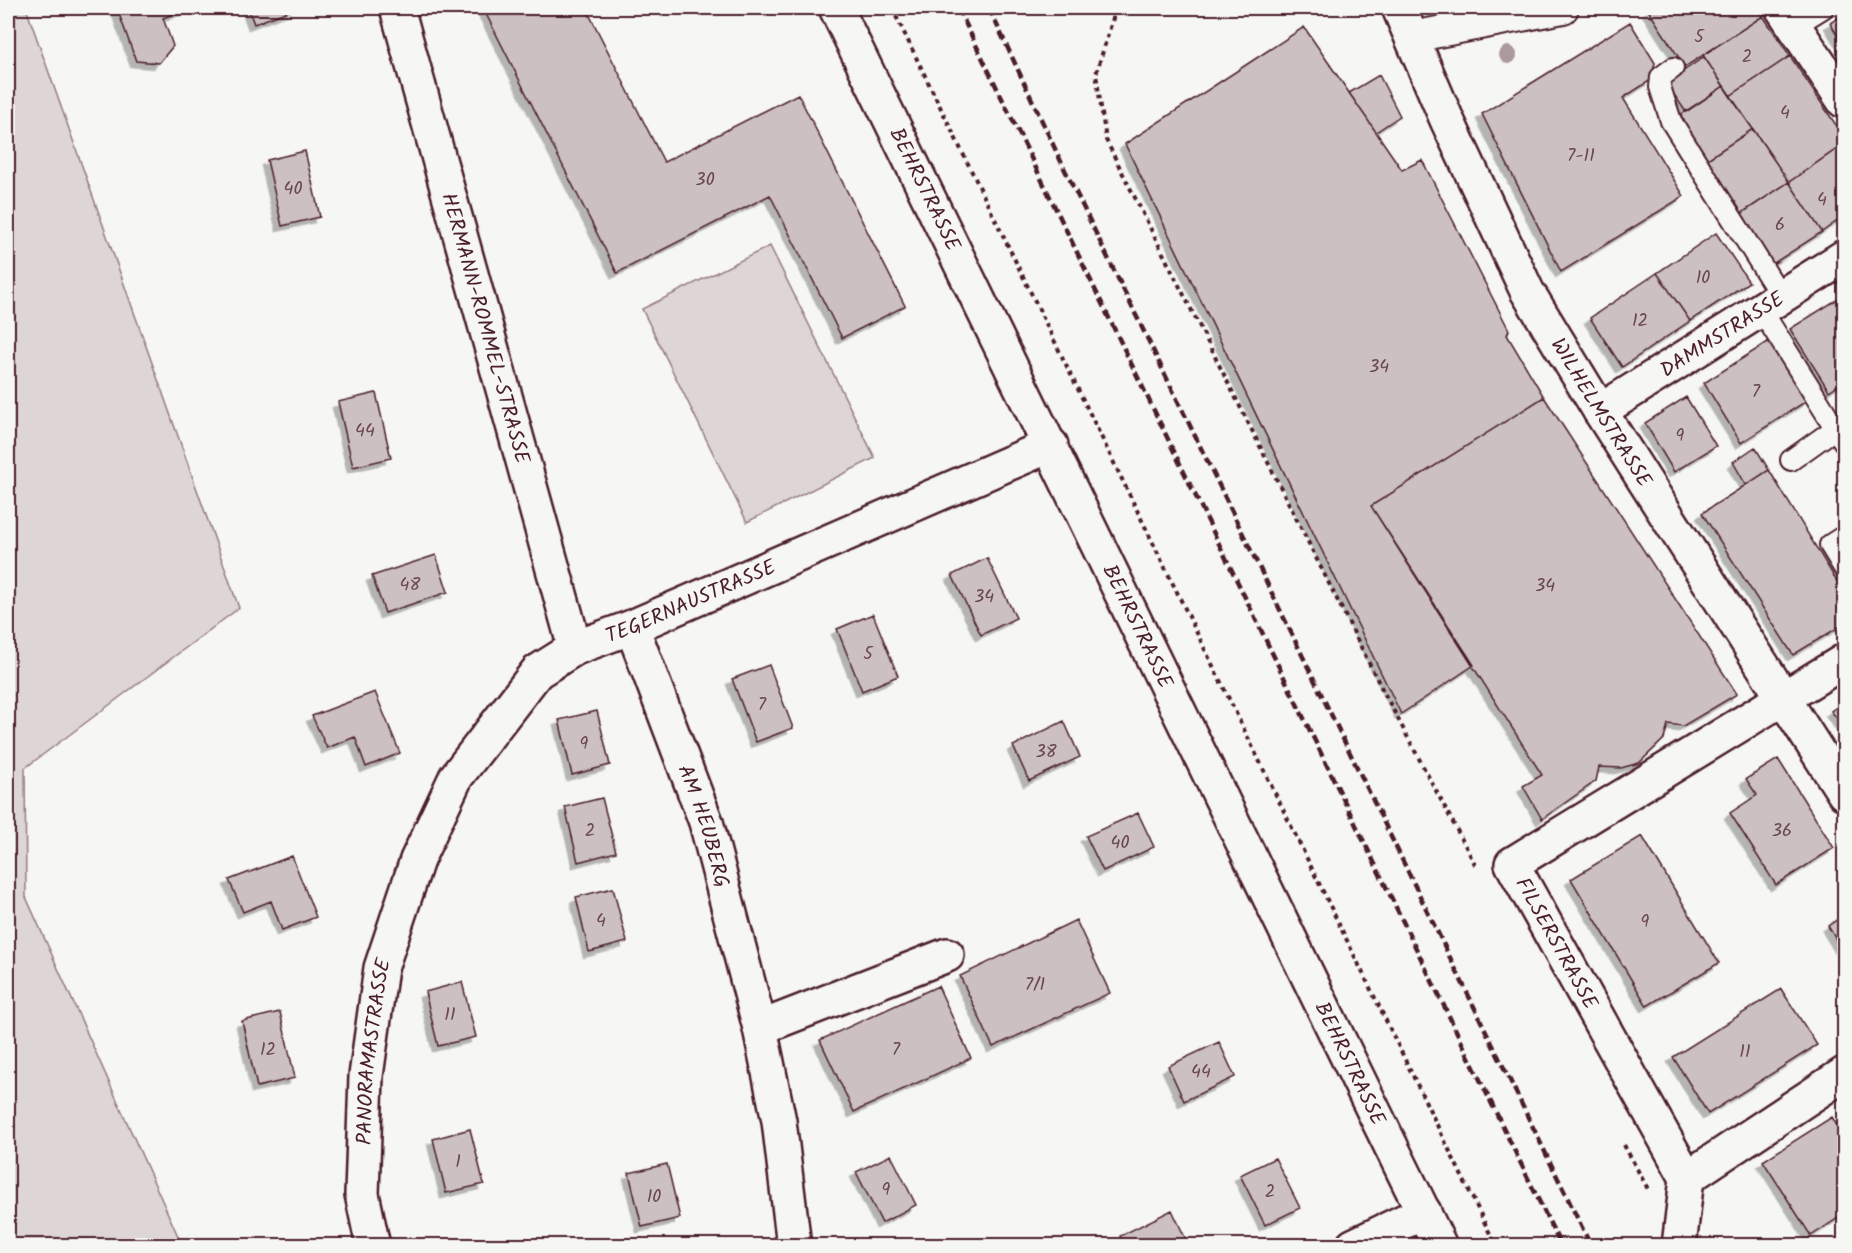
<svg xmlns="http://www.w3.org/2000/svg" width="1852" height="1253" viewBox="0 0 1852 1253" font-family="Kalam,sans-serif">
  <defs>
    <filter id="shadow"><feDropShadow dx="-5.5" dy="5.5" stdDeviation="0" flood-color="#0004"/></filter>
  </defs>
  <rect width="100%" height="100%" fill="#f6f6f2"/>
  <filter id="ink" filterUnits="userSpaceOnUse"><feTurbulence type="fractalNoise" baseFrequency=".0167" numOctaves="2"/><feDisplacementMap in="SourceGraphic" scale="12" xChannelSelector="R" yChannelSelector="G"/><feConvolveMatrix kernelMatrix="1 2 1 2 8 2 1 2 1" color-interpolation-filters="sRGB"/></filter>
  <g filter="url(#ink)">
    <path fill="#ddd6d5" stroke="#947a80" stroke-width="1.5" d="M8,8h18l213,600 -214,160 1,129 156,348h-174z
      M770,246l105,212 -128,64 -105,-213z"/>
    <path fill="#ccc1c0" stroke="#4a1f2b" stroke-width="1.5" filter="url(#shadow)" d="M117,8h73l-27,10 10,28 -14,17 -23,-2z
      M248,8h48l-42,16z
      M483,8h103l78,154 134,-68 107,212 -63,32 -72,-143 -153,78z
      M1652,8h105l6,8 -78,51 -37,-57z
      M1844,14v32l-14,-23z
      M1763,16l27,40 -60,40 -27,-41z
      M1630,22l25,41 -4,17 -28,18 61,98 -123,76 -79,-158z
      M1304,27l98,143 20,-10 87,170 -2,5 37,62 -173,109 103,159 -73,49 -276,-570z
      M1790,56l54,81v7l-55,38 -59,-86z
      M1704,57l20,29 -38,26 -20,-29z
      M1379,75l21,41 -24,16 -27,-39z
      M1724,86l29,43 -47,31 -29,-43z
      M1753,129l36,53 -47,31 -36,-53z
      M1844,144v72l-22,16 -33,-50z
      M305,151l15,66 -38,9 -15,-66z
      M1789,182l33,50 -51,33 -33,-49z
      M1716,233l33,49 -59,39 -33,-48z
      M1657,273l33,48 -68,46 -32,-49z
      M1844,295v86l-15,10 -39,-62z
      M1771,340l37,60 -67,43 -37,-60z
      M376,393l15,65 -38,9 -15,-65z
      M1544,397l193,297 -54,32 -15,-2 -4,15 -25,24 -18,5 -22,-1 -3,14 -54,38 -19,-33 19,-11 -171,-269z
      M1686,397l30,49 -42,26 -29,-49z
      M1755,447l14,23 -23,15 -13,-23z
      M1769,470l75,123v31l-51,31 -91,-142z
      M436,555l12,37 -63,21 -13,-37z
      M987,558l29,60 -35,17 -29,-60z
      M873,614l25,62 -36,15 -25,-62z
      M769,665l24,63 -37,14 -24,-63z
      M375,692l25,61 -34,14 -11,-30 -28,11 -15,-32z
      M1844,702v25l-13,-16z
      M597,711l13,54 -38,10 -13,-55z
      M1064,721l16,36 -51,24 -16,-35z
      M1778,759l56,89 -58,37 -46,-72 27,-18 -11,-16z
      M602,798l14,54 -38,10 -13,-55z
      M1138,813l16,34 -51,24 -17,-35z
      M1642,836l77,127 -72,43 -76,-127z
      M292,856l24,61 -34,13 -11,-29 -28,11 -14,-32z
      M613,888l14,54 -38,10 -13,-55z
      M1844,915v38l-16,-27z
      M1076,920l34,73 -117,54 -33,-71z
      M462,982l14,55 -38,9 -13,-54z
      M938,986l33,72 -117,54 -34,-72z
      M1781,989l36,56 -109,69 -35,-57z
      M280,1012l15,66 -38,9 -15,-66z
      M1219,1042l16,35 -51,24 -16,-35z
      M1832,1117l12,20v77l-33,22 -48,-75z
      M470,1129l14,55 -38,9 -13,-54z
      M891,1155l25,50 -34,18 -26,-51z
      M1275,1158l25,50 -35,17 -25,-50z
      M667,1164l13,54 -38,9 -13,-54z
      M1172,1210l17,36h-65l-4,-10z"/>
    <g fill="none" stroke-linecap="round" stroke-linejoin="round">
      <g stroke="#4a1f2b" stroke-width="24">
        <path id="service" d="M1794,26l29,-18
          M1673,68l-12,9 -1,10 11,34 111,177
          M1762,311l82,131
          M1791,460l45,-32
          M1844,536l-14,9 14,23"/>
      </g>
      <g stroke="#4a1f2b" stroke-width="34">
        <path id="pedestrian" d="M1412,37l151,-29"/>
      </g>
      <g stroke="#4a1f2b" stroke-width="38">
        <g id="minor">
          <path id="s1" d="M397,8l178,640"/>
          <path d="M1782,8l62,93"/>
          <path id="s2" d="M1600,411l244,-154"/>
          <path id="s3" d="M632,627l74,195 54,206 19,93 15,125"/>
          <path d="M760,1028l187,-73"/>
          <path d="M1687,1178l157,-104"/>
          <path id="s4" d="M373,1246l-11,-52 4,-118 15,-108 36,-108 39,-83 81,-105 38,-24 57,-21 419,-182"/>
          <path d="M1353,1246l71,-34"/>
          <path d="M1679,1246l8,-68 -175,-314 332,-203"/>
        </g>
      </g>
      <g stroke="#4a1f2b" stroke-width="38">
        <g id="tertiary">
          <path id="s5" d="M836,8c204,411 401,826 604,1238"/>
          <path id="s6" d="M1399,8l48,112 80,171 73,120 244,382"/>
        </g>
      </g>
      <path stroke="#4a1f2b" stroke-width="4" stroke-dasharray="4.5 4.5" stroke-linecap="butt" d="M892,8l604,1238
        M1116,8l-20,66 10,66 275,547 95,179
        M1624,1145l25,46"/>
      <use href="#service" stroke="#f6f6f2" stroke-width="20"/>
      <use href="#pedestrian" stroke="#f6f6f2" stroke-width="30"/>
      <use href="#minor" stroke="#f6f6f2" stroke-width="33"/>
      <use href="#tertiary" stroke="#f6f6f2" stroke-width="33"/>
      <path stroke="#4a1f2b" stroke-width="4.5" stroke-dasharray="9 4.5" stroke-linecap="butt" d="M958,8l603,1238
        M989,8l76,162 526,1076"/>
    </g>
    <circle fill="#ac999c" cx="1508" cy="55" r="9"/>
  </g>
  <g text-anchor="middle" stroke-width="4.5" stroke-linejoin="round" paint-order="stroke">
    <g font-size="18" fill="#6a4850">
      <text x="1699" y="42">5</text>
      <text x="1747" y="62">2</text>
      <text x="1785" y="118">4</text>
      <text x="1581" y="161">7-11</text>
      <text x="705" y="185">30</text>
      <text x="293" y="194">40</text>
      <text x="1822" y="205">4</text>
      <text x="1780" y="230">6</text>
      <text x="1703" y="283">10</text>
      <text x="1640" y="326">12</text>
      <text x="1379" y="372">34</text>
      <text x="1756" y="397">7</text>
      <text x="365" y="436">44</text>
      <text x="1680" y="441">9</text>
      <text x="410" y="590">48</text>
      <text x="1545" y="591">34</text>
      <text x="984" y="602">34</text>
      <text x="868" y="659">5</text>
      <text x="762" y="710">7</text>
      <text x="584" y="749">9</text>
      <text x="1046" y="757">38</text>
      <text x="590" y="836">2</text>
      <text x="1782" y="836">36</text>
      <text x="1120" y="848">40</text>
      <text x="601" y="926">4</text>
      <text x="1645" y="927">9</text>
      <text x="1035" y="990">7/1</text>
      <text x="450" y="1020">11</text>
      <text x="268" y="1055">12</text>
      <text x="896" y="1055">7</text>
      <text x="1745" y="1057">11</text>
      <text x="1201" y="1077">44</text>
      <text x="458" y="1167">1</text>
      <text x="886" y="1195">9</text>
      <text x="1270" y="1197">2</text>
      <text x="654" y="1202">10</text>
    </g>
    <g font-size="21" fill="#4a1f2b" stroke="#f6f6f2">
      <text dy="7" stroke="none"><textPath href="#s5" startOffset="202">BEHRSTRASSE</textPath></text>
      <text dy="7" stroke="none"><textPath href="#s1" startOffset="332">HERMANN-ROMMEL-STRASSE</textPath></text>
      <text dy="7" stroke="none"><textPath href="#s2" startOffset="144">DAMMSTRASSE</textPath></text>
      <text dy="7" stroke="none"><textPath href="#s6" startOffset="453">WILHELMSTRASSE</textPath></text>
      <text dy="7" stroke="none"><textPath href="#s4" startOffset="788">TEGERNAUSTRASSE</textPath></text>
      <text dy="7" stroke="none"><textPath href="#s5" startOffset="688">BEHRSTRASSE</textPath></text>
      <text dy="7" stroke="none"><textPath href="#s3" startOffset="212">AM HEUBERG</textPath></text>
      <text transform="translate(1557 943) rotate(61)" y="7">FILSERSTRASSE</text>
      <text dy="7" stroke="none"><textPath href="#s4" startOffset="196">PANORAMASTRASSE</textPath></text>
      <text dy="7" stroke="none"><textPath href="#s5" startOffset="1174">BEHRSTRASSE</textPath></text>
    </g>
  </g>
  <rect width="1852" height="1253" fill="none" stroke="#f6f6f2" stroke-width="30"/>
  <rect x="15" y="15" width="1822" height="1223" fill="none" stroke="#4a1f2b" stroke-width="2" filter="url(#ink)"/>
</svg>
